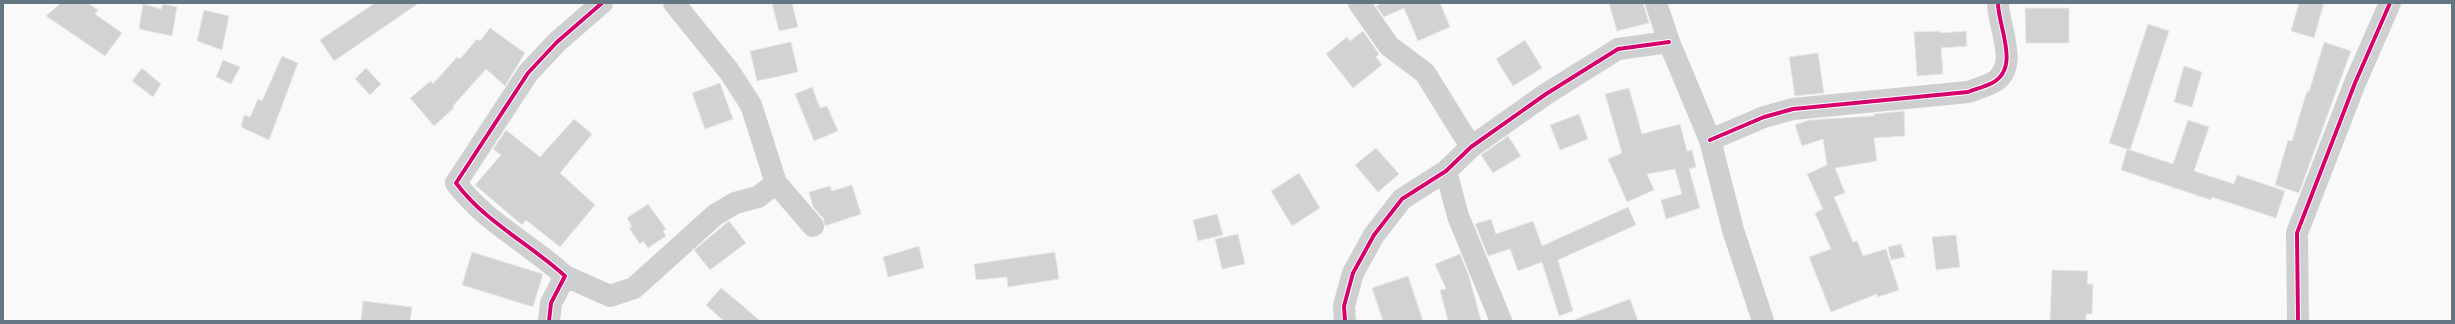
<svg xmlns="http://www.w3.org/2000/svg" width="2455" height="324" viewBox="0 0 2455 324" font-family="Quicksand,sans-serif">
  <rect width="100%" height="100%" fill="#f9f9f9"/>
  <path fill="#d0d2d3" stroke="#e8e8e8" d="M61,3h27l10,7 -3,4 27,19 -17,23 -59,-40z
    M375,3h44l-85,58 -14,-21z
    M772,3h20l6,24 -19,4z
    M1382,3h58l10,24 -32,14 -14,-33 -20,9 -8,-11z
    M1609,3h34l6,20 -32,8z
    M2299,3h25l-10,35 -23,-7z
    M143,4l18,5 2,-5 14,3 -5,29 -33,-7z
    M2025,8h44v35h-43z
    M204,10l25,6 -7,34 -25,-9z
    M2148,24l21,7 -39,119 -21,-7z
    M490,28l35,25 -20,33 -19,-17 -33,37 1,2 -20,18 -24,-28 21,-17 2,3 24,-27 3,2 17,-20 3,2z
    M1363,31l16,23 -3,3 6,8 -29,23 -27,-34 21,-17 3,4z
    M1940,31v2l26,-2 1,15 -26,2 2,26 -26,2 -3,-44z
    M1525,40l17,28 -29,18 -17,-27z
    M791,42l7,30 -41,9 -7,-30z
    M2324,42l27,9 -52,142 -24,-8 13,-45 4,1 15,-50 2,1z
    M1818,53l6,40 -29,3 -6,-39z
    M282,56l16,7 -29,77 -28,-13 3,-12 6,2 8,-18 4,2z
    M223,60l17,7 -9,17 -15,-7z
    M2184,66l18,6 -10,35 -18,-5z
    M142,68l19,16 -8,13 -21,-16z
    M366,68l15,16 -11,11 -15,-16z
    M720,83l13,36 -28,10 -13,-36z
    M812,87l8,21 7,-2 11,25 -24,10 -19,-47z
    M1629,88l13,46 38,-10 7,27 5,-1 4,17 -7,2 11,39 -34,11 -5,-19 21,-6 -7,-25 -28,5 7,16 -27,12 -19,-43 14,-6 -17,-59z
    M1904,111l1,25 -31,2 3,23 -42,7 10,25 -11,4 19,45 4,-1 6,15 23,-7 13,41 -21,7 -1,-3 -46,18 -22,-55 22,-8 -16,-36 8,-4 -16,-35 20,-9 -4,-26 -21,7 -7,-21 14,-5 65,-4v-2z
    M1579,114l9,25 -28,11 -10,-25z
    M574,119l18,15 -32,39 35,32 -35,42 -34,-27 -4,5 -47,-40 26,-30 -8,-6 13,-19 34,27z
    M2188,120l21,7 -15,44 40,13 3,-9 48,16 -9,27 -64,-21 -1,3 -90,-30 6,-21 46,15z
    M1508,136l13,20 -28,17 -12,-18z
    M1376,148l23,26 -21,18 -23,-27z
    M1299,173l21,35 -28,18 -21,-35z
    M852,185l9,29 -36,12 -2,-8 -10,-11 -4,-15 21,-6 2,5z
    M648,204l18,25 -3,2 3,5 -18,12 -5,-7 -3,3 -11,-16 3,-1 -5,-9z
    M1628,207l8,18 -78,35 15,51 -14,5 -17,-54 -24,9 -8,-22 -22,7 -13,-32 16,-5 5,15 37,-13 9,25z
    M1217,214l6,21 -25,6 -5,-21z
    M729,221l17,22 -36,27 -16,-20z
    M1238,234l7,30 -23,5 -7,-30z
    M1956,235l4,32 -24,3 -4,-33z
    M1901,244l4,13 -14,3 -3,-13z
    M919,246l5,22 -36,9 -5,-20z
    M472,252l71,22 -10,33 -71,-22z
    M1055,252l4,27 -51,8 -1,-10 -31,3 -2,-16z
    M1460,254l9,22 12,45h-33l-8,-31 6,-1 -11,-25z
    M2052,270l36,1 -1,13h6l-1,30h-6v7h-36z
    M1408,276l15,45h-40l-11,-33z
    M721,288l22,18 17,15h-36l-18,-16z
    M1630,299l8,22h-62v-2z
    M363,301l49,6 -2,14h-49z"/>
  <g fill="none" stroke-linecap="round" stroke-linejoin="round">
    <path stroke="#cecfd0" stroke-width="22" d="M674,3l55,68 22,34 25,78 37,43
      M1359,3l30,43 36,27 46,74
      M1656,3l13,39 41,98 23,90 30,91
      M1710,140l54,-23 29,-8 175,-17c8,-3 16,-5 24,-9 29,-15 6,-56 6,-80
      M1446,171l12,45 43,105
      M565,276l45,20 24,-8 81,-73 20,-12 23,-6 18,-14
      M549,321l2,-18 14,-27c-35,-32 -80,-54 -109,-93l72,-110 29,-31 45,-39
      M1345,321l-1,-15 9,-33 21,-38 28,-36 44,-28 25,-24 75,-53 72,-45 51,-7
      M2298,321l-1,-88 58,-150 35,-80"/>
    <g stroke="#fff" stroke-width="6">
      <path id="cycleway" d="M1710,140l54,-23 29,-8 175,-17c8,-3 16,-5 24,-9 29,-15 6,-56 6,-80
        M549,321l2,-18 14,-27c-35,-32 -80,-54 -109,-93l72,-110 29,-31 45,-39
        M1345,321l-1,-15 9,-33 21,-38 28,-36 44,-28 25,-24 75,-53 72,-45 51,-7
        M2298,321l-1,-88 58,-150 35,-80"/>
    </g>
    <use href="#cycleway" stroke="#d6006c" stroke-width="4"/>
  </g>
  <rect width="2455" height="324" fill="none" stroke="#657683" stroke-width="8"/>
</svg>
